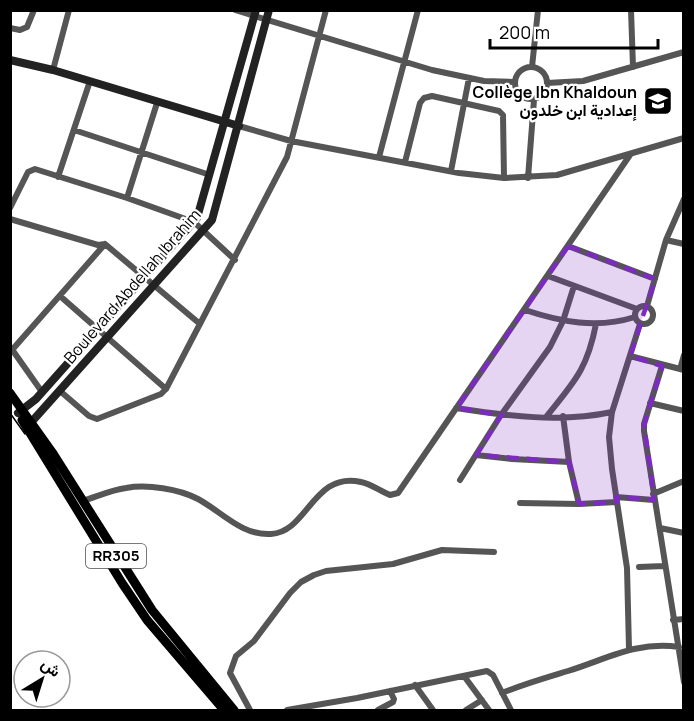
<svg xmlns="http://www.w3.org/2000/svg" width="694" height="721" viewBox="0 0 694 721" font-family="Manrope,Vazirmatn,sans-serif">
  <rect width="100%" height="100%" fill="#fff"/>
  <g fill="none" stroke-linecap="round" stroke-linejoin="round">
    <path stroke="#555" stroke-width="6" d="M235,10l197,60 52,11 30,1
      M631,10l2,57
      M10,28l10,2 7,-3 7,-17
      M515 83a16 16 0 1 1 32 0a16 16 0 1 1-32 0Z
      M532,67l6,-57
      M53,70l16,-60
      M547,83l36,-2 101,-29
      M239,126l52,15 168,32 45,5 53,-3 127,-37
      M74,130l136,45
      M379,157l39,-147
      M405,162l15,-59 4,-5 8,-2 67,15 4,4 1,63
      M451,171l18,-93
      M58,177l32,-96
      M528,178l6,-78
      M127,198l30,-95
      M10,208l18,-36 7,-3 92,29 67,24 41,38
      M10,219l88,26 7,-1 95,80
      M666,240l18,4
      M568,246l87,33
      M548,276l89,33
      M60,296l106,93
      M635 315a9 9 0 1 1 18 0a9 9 0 1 1-18 0Z
      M647,306l19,-66 18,-41
      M525,310c36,12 72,19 110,7
      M11,348l31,44
      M12,350l93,-106
      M630,356l54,14
      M662,366l-18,58v7l40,251
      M680,369l4,-14
      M60,391l29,25 8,3 64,-25 5,-5 121,-232 39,-147
      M650,403l34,8
      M456,408c51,8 105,15 156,4
      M563,416l6,46 10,42
      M546,417c28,-35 41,-47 50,-93
      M476,455l36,4 57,3
      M460,480l41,-65 49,-68 13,-26 11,-35
      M653,494l31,-13
      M616,497l38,3
      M82,501c14,-4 29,-11 44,-13 21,-4 53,1 72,11 24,13 44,37 73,35 37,-2 42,-63 90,-52 10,2 19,9 29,13l8,-2 232,-338
      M520,503l59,1 38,-2
      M660,528l24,5
      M639,567l25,-1
      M673,620l11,-1
      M629,649l-2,-81 -15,-99 -3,-32 3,-25 28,-88
      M464,676l25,34
      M415,685l18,25
      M502,693c22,-9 43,-15 66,-22 39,-12 68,-30 111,-24
      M250,710l-20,-37 6,-17 18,-15 36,-48 11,-11 13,-7 12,-4 67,-7 49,-14 52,2
      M287,710l70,-12 130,-27 6,4 18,35
      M378,710l15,-8 1,-3 -4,-8
      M466,710l16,-10"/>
    <path stroke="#222" stroke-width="8" d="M10,60l43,10 186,56
      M18,413l18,-14 161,-181 59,-208
      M27,427l185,-207 57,-210"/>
    <path stroke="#000" stroke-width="9" d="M10,393l42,59 100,158 82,100
      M22,420l100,163 25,37 77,90"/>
    <path stroke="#000" stroke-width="1.5" d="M10,413l15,21"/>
  </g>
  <path fill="#7b2cbf" fill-opacity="0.2" stroke="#7b2cbf" stroke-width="4.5" stroke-dasharray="12 8" stroke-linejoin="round" d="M568,246l87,33 -25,77 32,10 -18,58 10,76 -38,-3 1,5 -38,2 -10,-42 -93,-7 25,-40 -45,-7z"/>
  <defs>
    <g id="school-square" transform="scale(1.5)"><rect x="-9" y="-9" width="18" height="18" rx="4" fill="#000" stroke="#fff"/><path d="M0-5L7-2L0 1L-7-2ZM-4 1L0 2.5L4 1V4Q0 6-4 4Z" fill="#fff"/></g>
  </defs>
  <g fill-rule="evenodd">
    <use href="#school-square" x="658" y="101"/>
  </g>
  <g text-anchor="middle" stroke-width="4.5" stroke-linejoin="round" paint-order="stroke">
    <rect fill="#fff" stroke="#4c4c4c" stroke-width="1.5" x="86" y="544" width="60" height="24" rx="4.5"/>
    <g font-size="15" font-weight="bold" fill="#000">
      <text x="116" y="561">RR305</text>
    </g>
    <g font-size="16" font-weight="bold" fill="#000" stroke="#fff" text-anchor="end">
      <text x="637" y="98">Collège Ibn Khaldoun<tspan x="637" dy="18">إعدادية ابن خلدون</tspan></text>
    </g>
    <g font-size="16" fill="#000" stroke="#fff">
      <text transform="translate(132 286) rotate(-49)" y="6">Boulevard Abdellah Ibrahim</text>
    </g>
  </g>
  <rect width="694" height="721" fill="none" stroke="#000000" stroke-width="24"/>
  <g transform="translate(42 679) rotate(38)"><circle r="28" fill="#ffffff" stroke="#999999" stroke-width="1.5"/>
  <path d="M0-4.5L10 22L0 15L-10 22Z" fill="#000000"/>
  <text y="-9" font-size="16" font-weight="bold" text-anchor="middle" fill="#000000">ش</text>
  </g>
  <path d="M490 39v9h168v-9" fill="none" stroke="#000000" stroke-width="3"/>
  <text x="499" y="39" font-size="18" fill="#000000" stroke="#ffffff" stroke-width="4.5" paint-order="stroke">200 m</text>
</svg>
